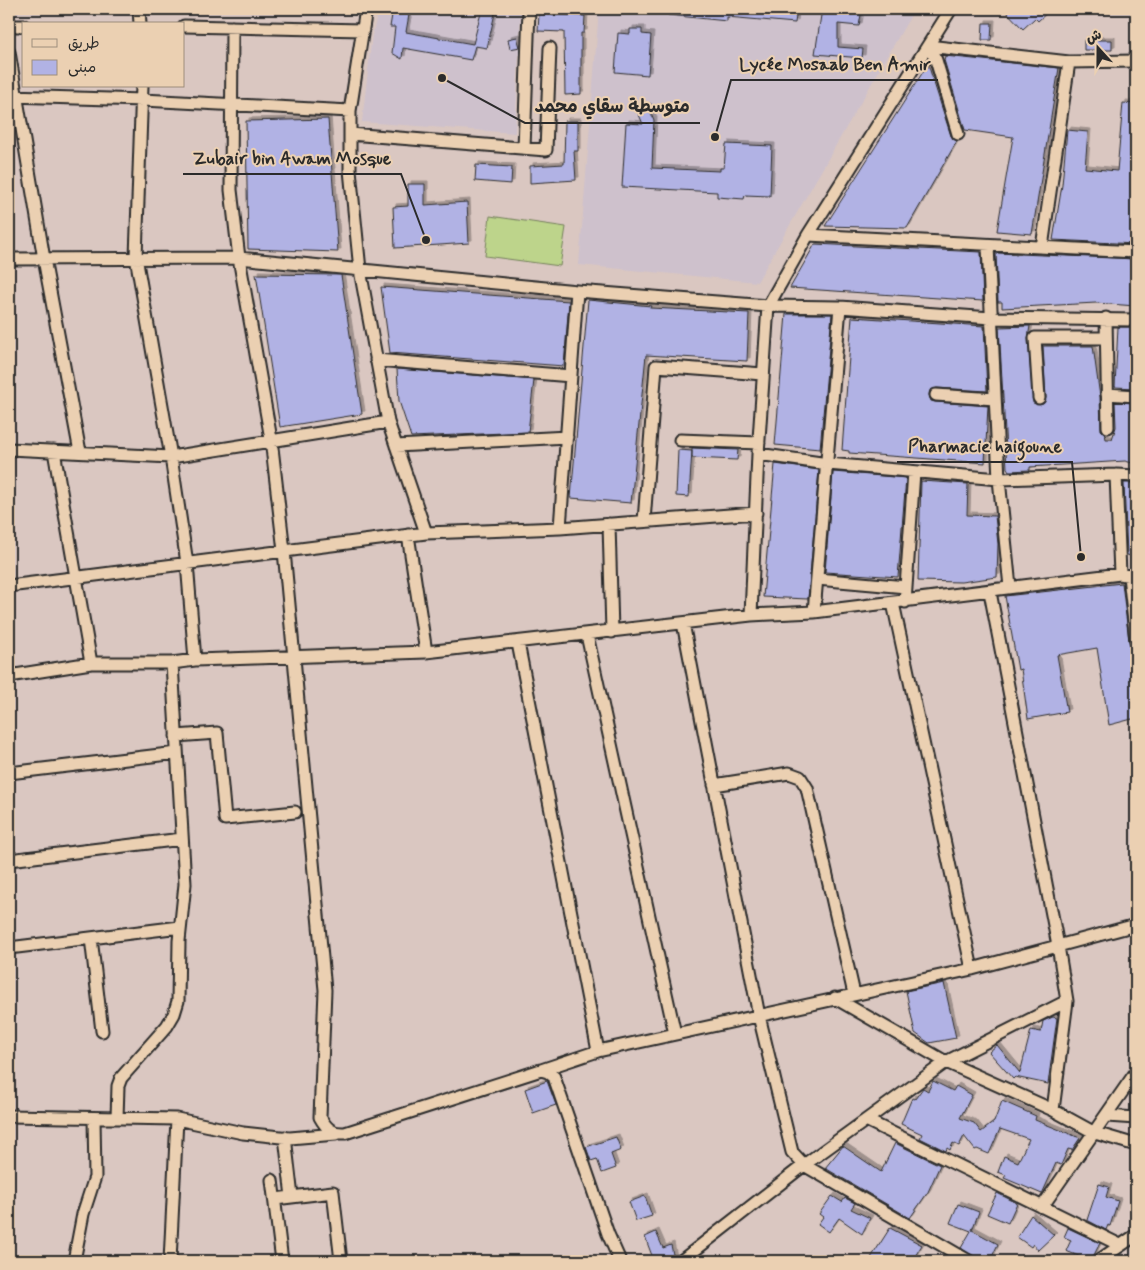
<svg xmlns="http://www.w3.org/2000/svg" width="1145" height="1270" viewBox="0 0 1145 1270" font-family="Mynerve,'Playpen Sans Arabic',sans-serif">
  <defs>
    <filter id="shadow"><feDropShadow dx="3" dy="-3" stdDeviation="0" flood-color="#0004"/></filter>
  </defs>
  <rect width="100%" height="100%" fill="#dac7c1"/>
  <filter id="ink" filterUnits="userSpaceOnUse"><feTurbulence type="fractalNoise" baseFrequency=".02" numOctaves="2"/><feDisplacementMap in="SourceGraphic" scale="10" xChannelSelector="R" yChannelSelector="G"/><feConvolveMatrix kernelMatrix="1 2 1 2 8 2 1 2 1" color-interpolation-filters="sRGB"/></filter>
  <g filter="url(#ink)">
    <path fill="#cec1cc" d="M379,9h142l-6,124 -153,-11 10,-87z
      M599,9l315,1 -157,272 -178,-17z"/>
    <path fill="#bdd48b" stroke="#74805b" d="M490,216l76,11 -6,39 -75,-10z"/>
    <path fill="#b1b2e4" stroke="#2b2b2b" filter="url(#shadow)" d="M393,9h17l-4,23 67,12 9,-35h14l-9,39 -12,-2 -4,14 -68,-12 -1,11 -10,-6 3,-26h-5z
      M669,9h128l-2,14 -68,-6v4l-59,-6z
      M822,9h40l-3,17 -21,-2v23l25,2 -1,9 -47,-4z
      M1004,9h47l-13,12 -3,-3 -12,11z
      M539,14l46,2 -1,17h-3v61l-16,1 -1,-63 -26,-1z
      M983,23h9l-1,17h-9z
      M630,29h12v5l9,1 -3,40 -33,-3 3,-39 12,1z
      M517,37l3,10 -10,2 -2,-10z
      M1084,40h28v10h-28z
      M945,56l114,12 -27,166 -35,-3 16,-94 -48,-7 -21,-70z
      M928,64l23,72 6,5 -50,87 -82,-2z
      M1123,103l13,1v140l-83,-4 9,-55 5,-55 21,2 -3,36 32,3z
      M648,106l6,14 -2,48 68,3v-3h4l2,-24 46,2 -2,50 -25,-1 -1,4 -27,-2v-5l-95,-5 4,-64 17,1 -6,-14z
      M328,119l10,133 -90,-3 -2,-128z
      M565,121h13v30h-4l2,29 -46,3v-17l34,-2z
      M476,165l36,2 -1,17 -36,-3z
      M408,184h17v21l42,-3 2,41 -74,5 -2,-41 15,-1z
      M815,244l166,8 2,49 -193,-13z
      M996,253l140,6v47l-40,-3 -94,5v-6h-4z
      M256,274l85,1 21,139 -82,13z
      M381,287l188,14 -5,65 -174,-13z
      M588,300l63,6 -1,2 99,5 -2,48 -101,-6 -15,148 -60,-5z
      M786,314h46l-12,135 -45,-4z
      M852,317l132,9 3,65 -50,-3 -7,2 -1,5 2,6 4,1 53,4 -3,57 -136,-10v-2l-7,-1z
      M1030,326l-2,12 5,65 10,1 3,-6 -3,-52h50l7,51 1,33 4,4 1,5h6l4,-12 -1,-25 21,1v61l-11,-3 -95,6v3l-21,1 -2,-3 -8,-141z
      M1118,327h18v61l-21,-1z
      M397,369l137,11 -6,52 -117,5 -12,-36z
      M692,448l46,2 -1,10 -45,-2z
      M678,450l14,1 -3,46 -13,-1z
      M775,464l44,6 -11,129 -45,-2z
      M833,472l73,6 -8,99 -73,-5z
      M921,481l47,3 -1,31 28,1 3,28 -1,33 -36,5 -43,-1z
      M1124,483h12v74l-9,-2z
      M1122,583l7,58 7,36v41l-27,7 -12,-77 -40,7 10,57 -39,7 -7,-50 -3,1 -13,-74z
      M944,983l12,55 -27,5 -14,-10 -9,-42z
      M1053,1017l4,1 -9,66 -33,-7 -2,2 -24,-27 8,-7 23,28 11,-43 10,2 2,-11z
      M547,1081l9,24 -23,8 -8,-24z
      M933,1081l20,10 3,-5 16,9 -12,23 14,5 7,9 13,-10 8,-21 34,15 -1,4 45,18 -8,12 -4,-1 -7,16 -5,-2 -14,31 -38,-16 2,-3 -8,-3 6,-16 14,6 11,-23 -29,-10 -11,25 -12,-5 -2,1 -11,-14 -5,10 -6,-3 -3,7 -3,-2 -1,3 -26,-13 2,-4 -21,-10 11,-26 3,1 8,-11 5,3z
      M616,1137l5,13 -10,4 5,14 -14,5 -5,-14 -6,2 -5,-14z
      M895,1143l45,22 -12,27 -18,26 -85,-50 18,-22 38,26z
      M1099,1184l10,3 -3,10 12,4 -8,25 -2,-1 -2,5 -19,-10z
      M997,1193l20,10 -9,20 -21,-9z
      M645,1196l7,20 -16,5 -7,-19z
      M832,1196l10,6 3,-4 10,5 -4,6 19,9 -8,16 -23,-16 -10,14 -11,-8 5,-7 -4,-3z
      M958,1204l21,8 -7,18 26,14 -8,17h-11l-18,-13 10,-17 -21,-8z
      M1031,1215l23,20 -16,15 -5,-6 -2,3 -14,-10z
      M890,1228l32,17 -10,16h-43z
      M1068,1228l32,15 -9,18 -25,-10 5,-11 -7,-3z
      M656,1232l7,16 8,-3 3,14 -20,2 -9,-24z"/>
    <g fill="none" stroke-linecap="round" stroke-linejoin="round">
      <g stroke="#2b2b2b" stroke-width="15">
        <path id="minor" d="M139,9l1,15
          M366,9l-16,102v59l10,100 28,152 38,111 134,-5 196,-15
          M9,26h15
          M184,26l179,4
          M232,27l-1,163 8,68 32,181 13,112 41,439 -5,127c6,11 12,17 25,16l196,-63 7,2 6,5 54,157 12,27
          M928,46l141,16 67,-1
          M928,46l8,14 22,74
          M9,52l35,207 36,193
          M142,86l-6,171 35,200 16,106 8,97
          M10,96l133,4 207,11
          M350,134l196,16 4,-102
          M524,148l5,-139
          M808,235l328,17
          M988,246l11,233 11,108
          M1042,247l27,-185
          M9,259l230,-1 338,33 191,15 72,1 151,11 145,2
          M1106,318l2,109
          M376,360l195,16
          M1107,394l29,2
          M936,395l59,4
          M1039,398l-4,-60h71
          M680,440l79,3
          M396,446l171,-9
          M9,449l162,8 217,-35
          M54,451l37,212
          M758,454l70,10 171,15 117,-4 20,1
          M1116,475l4,99
          M644,521l12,-155 107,8
          M609,524l3,108
          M560,528l17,-237
          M408,535l18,117
          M1129,576l7,64
          M817,579l89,8
          M9,586l417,-53
          M905,602l9,-130
          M893,603l79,366
          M814,612l26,-305
          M751,615l7,-161 10,-148 40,-71 143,-226
          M683,623l76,393 33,136 12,13 165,96
          M587,635l88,399
          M518,643l80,408
          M9,676l82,-13h81l23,-3 231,-8 325,-37 63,-3 306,-38 16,3
          M176,736l41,-3 8,86 70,-7
          M9,773l168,-20
          M714,785l75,-12 11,4 7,11 47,206
          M9,860l173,-21
          M91,938l11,93
          M9,948l171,-21
          M835,998l111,64 107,48 42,23 41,12
          M541,1070l57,-19 374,-82 164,-44
          M1053,1110l14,-109
          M9,1116l168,3 66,14 47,5 46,-4
          M1107,1116l29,2
          M117,1118l1,-32 3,-8 46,-52 7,-12 4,-13 1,-60 6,-57 -13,-221
          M868,1121l252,124
          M285,1137l7,60
          M272,1180l10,81
          M275,1199l58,-7 8,69
          M1042,1207l94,-135
          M74,1261l9,-47 12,-37 -1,-59
          M170,1261l7,-142
          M681,1261l123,-96 142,-103 121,-61 -9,-55 -68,-354
          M1098,1261l38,-26"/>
      </g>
      <use href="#minor" stroke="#ebd0b2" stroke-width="11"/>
    </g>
  </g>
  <path fill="none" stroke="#2b2b2b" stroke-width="2" d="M715 137L731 80H938M442 78L525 123H700M426 240L401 174H183M1081 557L1072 462H897"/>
  <g fill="#2b2b2b" stroke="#ebd0b2" stroke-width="2">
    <circle cx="715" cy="137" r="5"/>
    <circle cx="442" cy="78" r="5"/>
    <circle cx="426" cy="240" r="5"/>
    <circle cx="1081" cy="557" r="5"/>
  </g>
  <g font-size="18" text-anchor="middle" font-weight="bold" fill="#2b2b2b" stroke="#ebd0b2" stroke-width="4" stroke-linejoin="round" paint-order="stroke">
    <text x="835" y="70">Lycée Mosaab Ben Amir</text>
    <text x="612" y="112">متوسطة سقاي محمد</text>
    <text x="292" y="164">Zubair bin Awam Mosque</text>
    <text x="985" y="452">Pharmacie haigoune</text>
  </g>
  <rect width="1145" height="1270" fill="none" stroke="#ebd0b2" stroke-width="30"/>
  <rect x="15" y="15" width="1115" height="1240" fill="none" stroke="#2b2b2b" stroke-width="2" filter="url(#ink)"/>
  <rect x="22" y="22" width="162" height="65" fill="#ebd0b2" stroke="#9e8e7c"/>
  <rect x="32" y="39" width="25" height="8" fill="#ebd0b2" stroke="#9e8e7c"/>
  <text x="68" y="48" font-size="15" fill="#2b2b2b">طريق</text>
  <rect x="32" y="60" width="25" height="15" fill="#b1b2e4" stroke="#9e8e7c"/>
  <text x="68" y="72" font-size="15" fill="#2b2b2b">مبنى</text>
  <g transform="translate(1098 48) rotate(339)" stroke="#ebd0b2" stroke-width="4" paint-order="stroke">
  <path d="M0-4L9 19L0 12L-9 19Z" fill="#2b2b2b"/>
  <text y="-8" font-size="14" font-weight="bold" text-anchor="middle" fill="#2b2b2b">ش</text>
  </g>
</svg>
